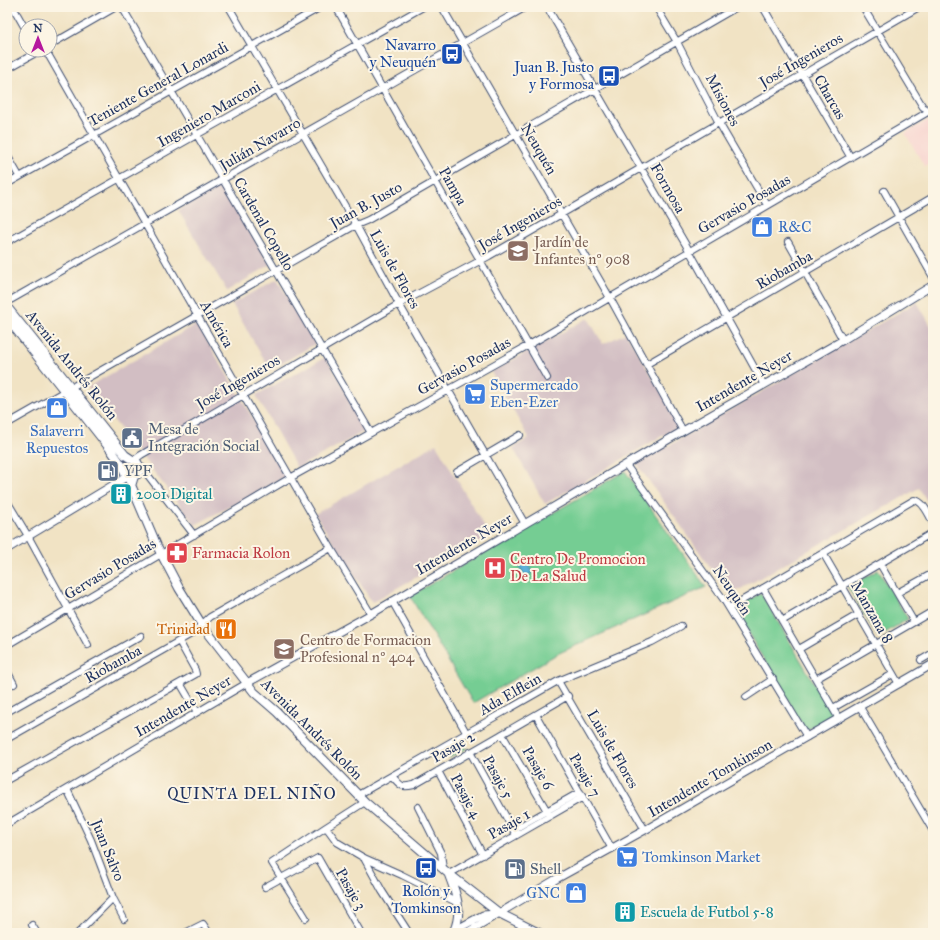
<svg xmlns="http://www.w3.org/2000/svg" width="940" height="940" viewBox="0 0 940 940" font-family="'IM FELL Great Primer',serif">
  <rect width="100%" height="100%" fill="#fcf5e5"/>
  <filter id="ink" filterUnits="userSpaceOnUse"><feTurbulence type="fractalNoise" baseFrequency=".025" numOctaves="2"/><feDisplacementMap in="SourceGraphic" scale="8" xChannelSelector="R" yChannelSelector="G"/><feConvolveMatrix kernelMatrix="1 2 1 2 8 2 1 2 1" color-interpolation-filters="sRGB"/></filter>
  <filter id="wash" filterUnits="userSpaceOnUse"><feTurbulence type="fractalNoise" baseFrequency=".012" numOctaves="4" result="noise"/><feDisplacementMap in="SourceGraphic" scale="16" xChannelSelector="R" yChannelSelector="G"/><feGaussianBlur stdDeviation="0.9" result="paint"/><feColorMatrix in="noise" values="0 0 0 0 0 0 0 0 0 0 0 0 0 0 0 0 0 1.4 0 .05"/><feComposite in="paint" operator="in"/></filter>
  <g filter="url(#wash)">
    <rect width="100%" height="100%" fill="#f1e3c4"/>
    <path fill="#f7d0cd" d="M933,117v45l-8,5 -20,-34z"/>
    <path fill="#d2bec3" d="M222,184l48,81 -43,26 -49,-81z
      M277,279l38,65 -45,26 -38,-66z
      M917,302l16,27v182l-14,-23 -189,107 -93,-131z
      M588,318l15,26 23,-11 55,92 -136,79 -32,-56 16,-10 -38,-66z
      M197,324l90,152 -92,49 -107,-138z
      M326,357l41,73 -70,38 -41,-73z
      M436,444l54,92 -118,66 -57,-88z"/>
    <path fill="#74cd93" stroke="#487e78" d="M625,471l81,116 -149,67 -84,49 -63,-107z
      M878,570l30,49 -30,18 -30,-50z
      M761,593l72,122 -27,16 -72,-122z
      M461,740l5,9 -17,9 -5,-8z"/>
    <path fill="#5eb1da" stroke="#3c709c" d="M527,561l6,11 -8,5 -6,-12z"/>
  </g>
  <g filter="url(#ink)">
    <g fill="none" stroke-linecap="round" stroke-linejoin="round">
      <g stroke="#3b4a6d" stroke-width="8">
        <path id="minor" d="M13,7l13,23
          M122,7l249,426
          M229,7l127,218 43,79 126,220
          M336,7l211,371
          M442,7l168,291 73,133
          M547,7l143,245 74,133
          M656,7l21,35 42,81 48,82
          M763,7l88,151
          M863,7l60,100 9,5
          M50,45l66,-38
          M7,69l34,-19 8,6 148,259 134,233 40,66
          M7,155l12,21
          M7,184l314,-177
          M884,191l49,86
          M7,242l416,-235
          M788,242l55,98
          M7,302l519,-295
          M647,364l286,-167
          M7,424l349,-199 12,-5 369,-213
          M134,460l7,-5 258,-151 90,-48 430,-249
          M140,465l54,70
          M626,465l98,135 83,137
          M457,472l63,-37
          M7,501l21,35 60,109
          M823,553l76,131
          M880,564l34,58
          M763,588l76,131
          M897,593l36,-20
          M392,601l75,133
          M729,608l185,-108c9,0 15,15 19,23
          M782,621l150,-88 1,-3
          M7,645l283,-167 239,-133 404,-236
          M799,649l60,-35
          M921,660l12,-7
          M7,671l7,13
          M816,679l117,-68
          M558,681l87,149
          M180,683l17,29
          M746,697l27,-18
          M860,707l73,124
          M833,708l60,-34
          M7,712l134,-76
          M536,715l76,134
          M502,734l48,82
          M7,739l172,-98 14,-8 17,-16 121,-69
          M470,752l46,83
          M438,771l45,84
          M392,776c9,10 9,12 22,9l154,-89
          M7,780l189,-106 -1,-4 -16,-29
          M67,789l24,51 22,58 -35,35
          M358,795l200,-114 94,-39 29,-16
          M365,802l-39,25 11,15 27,16 38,17 56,28
          M418,807l23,46 2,16
          M7,824l240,-141
          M513,830l67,-38
          M364,858l18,33 27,42
          M449,874l134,-77
          M265,887l53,-29 43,75
          M113,898l11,21
          M306,918l-34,-55 54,-36
          M32,925l5,8
          M9,932v1
          M185,933l18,-9 6,9"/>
      </g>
      <g stroke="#3b4a6d" stroke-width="9">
        <path id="tertiary" d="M7,549l121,-73
          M247,683l124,-69 312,-183 160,-91 90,-55
          M450,933l33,-18 14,-1
          M466,933l92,-55 87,-48 288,-166"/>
      </g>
      <g stroke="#3b4a6d" stroke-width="10">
        <path id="secondary" d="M7,307l118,148 6,4 6,3 3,7 -2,5 -4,2 -3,10
          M7,318l104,132 12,17 2,7 4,2h4
          M129,476l2,9 26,61 22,42 23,37 52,67 23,20 88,90 84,72 50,39 40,20
          M449,875c7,18 14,37 5,56"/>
      </g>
      <use href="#minor" stroke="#fff" stroke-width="6"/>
      <use href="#tertiary" stroke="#fff" stroke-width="7"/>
      <use href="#secondary" stroke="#fff" stroke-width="8"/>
    </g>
  </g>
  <defs>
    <g id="bus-square" transform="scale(1.15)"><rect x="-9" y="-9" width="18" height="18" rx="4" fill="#1a4fb4" stroke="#fcf5e5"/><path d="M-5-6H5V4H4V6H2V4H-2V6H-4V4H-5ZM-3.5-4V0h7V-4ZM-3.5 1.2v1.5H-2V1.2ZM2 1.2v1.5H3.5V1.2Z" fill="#fff"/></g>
    <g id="shop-square" transform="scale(1.15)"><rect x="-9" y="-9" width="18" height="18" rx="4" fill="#3f7fe0" stroke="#fcf5e5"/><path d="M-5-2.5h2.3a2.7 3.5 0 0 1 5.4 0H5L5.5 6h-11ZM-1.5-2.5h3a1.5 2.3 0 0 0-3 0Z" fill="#fff"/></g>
    <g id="school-square" transform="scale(1.15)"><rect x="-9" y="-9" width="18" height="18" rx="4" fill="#8d6e63" stroke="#fcf5e5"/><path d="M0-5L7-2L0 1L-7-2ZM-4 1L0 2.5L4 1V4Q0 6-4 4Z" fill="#fff"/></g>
    <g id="supermarket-square" transform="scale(1.15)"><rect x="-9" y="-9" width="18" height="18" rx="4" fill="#3f7fe0" stroke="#fcf5e5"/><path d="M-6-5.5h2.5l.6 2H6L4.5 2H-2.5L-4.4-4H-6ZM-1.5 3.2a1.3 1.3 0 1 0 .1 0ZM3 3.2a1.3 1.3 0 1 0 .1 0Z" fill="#fff"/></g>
    <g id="civic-square" transform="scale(1.15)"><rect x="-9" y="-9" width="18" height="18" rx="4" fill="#5c6f8a" stroke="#fcf5e5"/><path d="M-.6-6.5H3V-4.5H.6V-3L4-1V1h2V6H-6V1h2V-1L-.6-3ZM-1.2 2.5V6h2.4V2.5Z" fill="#fff"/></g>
    <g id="fuel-square" transform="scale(1.15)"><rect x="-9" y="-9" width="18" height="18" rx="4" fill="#5c6f8a" stroke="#fcf5e5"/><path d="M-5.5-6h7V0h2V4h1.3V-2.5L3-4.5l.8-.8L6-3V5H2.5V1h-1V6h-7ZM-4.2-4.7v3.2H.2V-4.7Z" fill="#fff"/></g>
    <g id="building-square" transform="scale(1.15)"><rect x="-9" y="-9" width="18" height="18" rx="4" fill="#0f9aa8" stroke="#fcf5e5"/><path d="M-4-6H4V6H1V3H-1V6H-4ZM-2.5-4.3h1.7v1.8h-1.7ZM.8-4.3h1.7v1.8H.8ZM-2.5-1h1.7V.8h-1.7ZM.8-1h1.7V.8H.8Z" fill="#fff"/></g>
    <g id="pharmacy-square" transform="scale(1.15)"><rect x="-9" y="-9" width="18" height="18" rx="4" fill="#e0444e" stroke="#fcf5e5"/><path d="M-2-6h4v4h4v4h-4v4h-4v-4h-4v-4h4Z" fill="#fff"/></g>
    <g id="hospital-square" transform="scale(1.15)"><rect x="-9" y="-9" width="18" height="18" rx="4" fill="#e0444e" stroke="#fcf5e5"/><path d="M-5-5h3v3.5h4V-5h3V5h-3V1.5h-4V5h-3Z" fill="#fff"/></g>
    <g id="restaurant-square" transform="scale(1.15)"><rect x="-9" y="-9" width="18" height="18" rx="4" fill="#e8710a" stroke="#fcf5e5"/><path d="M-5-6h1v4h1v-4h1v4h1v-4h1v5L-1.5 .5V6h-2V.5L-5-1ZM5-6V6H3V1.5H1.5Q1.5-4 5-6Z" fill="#fff"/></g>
  </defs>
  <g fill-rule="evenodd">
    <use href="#bus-square" x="452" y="54"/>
    <use href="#bus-square" x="609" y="76"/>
    <use href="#shop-square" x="762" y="227"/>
    <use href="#school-square" x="518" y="251"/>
    <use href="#supermarket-square" x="475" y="394"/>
    <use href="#shop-square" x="57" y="408"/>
    <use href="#civic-square" x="132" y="438"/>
    <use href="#fuel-square" x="108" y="471"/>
    <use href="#building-square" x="121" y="494"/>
    <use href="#pharmacy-square" x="177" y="553"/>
    <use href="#hospital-square" x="495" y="568"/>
    <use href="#restaurant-square" x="226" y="629"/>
    <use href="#school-square" x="284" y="649"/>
    <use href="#supermarket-square" x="627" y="857"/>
    <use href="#bus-square" x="426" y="868"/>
    <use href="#fuel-square" x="515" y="869"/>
    <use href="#shop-square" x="576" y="893"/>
    <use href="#building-square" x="625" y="912"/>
  </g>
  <g text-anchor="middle" stroke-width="4" stroke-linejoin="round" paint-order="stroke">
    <g font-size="15" fill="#164399" stroke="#fcf5e5" text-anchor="end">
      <text x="436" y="50">Navarro<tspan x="436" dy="17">y Neuquén</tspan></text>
      <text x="594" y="72">Juan B. Justo<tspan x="594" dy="17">y Formosa</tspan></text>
      <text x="426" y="896" text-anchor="middle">Rolón y<tspan x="426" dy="17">Tomkinson</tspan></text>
    </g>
    <g font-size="15" fill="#1b2f5e" stroke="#fcf5e5">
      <text transform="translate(801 60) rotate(-30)" y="5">José Ingenieros</text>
      <text transform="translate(158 84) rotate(-29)" y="5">Teniente General Lonardi</text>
      <text transform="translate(830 97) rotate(60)" y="5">Charcas</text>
      <text transform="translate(723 100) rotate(62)" y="5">Misiones</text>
      <text transform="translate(209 114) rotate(-30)" y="5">Ingeniero Marconi</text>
      <text transform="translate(260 144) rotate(-30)" y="5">Julián Navarro</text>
      <text transform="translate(539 149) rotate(60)" y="5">Neuquén</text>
      <text transform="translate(453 186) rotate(60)" y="5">Pampa</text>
      <text transform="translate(668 188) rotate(60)" y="5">Formosa</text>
      <text transform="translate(744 204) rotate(-30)" y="5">Gervasio Posadas</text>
      <text transform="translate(366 205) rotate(-29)" y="5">Juan B. Justo</text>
      <text transform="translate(520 223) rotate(-30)" y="5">José Ingenieros</text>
      <text transform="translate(264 224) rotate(60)" y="5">Cardenal Copello</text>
      <text transform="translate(395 269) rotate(61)" y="5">Luis de Flores</text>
      <text transform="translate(784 270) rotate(-30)" y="5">Riobamba</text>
      <text transform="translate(217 324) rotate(60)" y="5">América</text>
      <text transform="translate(72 365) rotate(51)" y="5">Avenida Andrés Rolón</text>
      <text transform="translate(464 366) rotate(-29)" y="5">Gervasio Posadas</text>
      <text transform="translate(744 381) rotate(-30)" y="5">Intendente Neyer</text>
      <text transform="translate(238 382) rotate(-30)" y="5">José Ingenieros</text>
      <text transform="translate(464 544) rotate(-30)" y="5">Intendente Neyer</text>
      <text transform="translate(110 569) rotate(-31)" y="5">Gervasio Posadas</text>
      <text transform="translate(732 590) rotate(56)" y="5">Neuquén</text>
      <text transform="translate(872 612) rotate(60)" y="5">Manzana 8</text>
      <text transform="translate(113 664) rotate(-29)" y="5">Riobamba</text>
      <text transform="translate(510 694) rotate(-30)" y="5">Ada Elflein</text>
      <text transform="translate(183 706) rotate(-30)" y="5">Intendente Neyer</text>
      <text transform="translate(312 729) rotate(45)" y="5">Avenida Andrés Rolón</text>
      <text transform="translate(453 747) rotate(-30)" y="5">Pasaje 2</text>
      <text transform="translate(613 749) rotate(60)" y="5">Luis de Flores</text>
      <text transform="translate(538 768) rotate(60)" y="5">Pasaje 6</text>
      <text transform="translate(585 775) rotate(60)" y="5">Pasaje 7</text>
      <text transform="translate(498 777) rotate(61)" y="5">Pasaje 5</text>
      <text transform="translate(710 778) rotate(-30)" y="5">Intendente Tomkinson</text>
      <text transform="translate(466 796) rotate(62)" y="5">Pasaje 4</text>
      <text transform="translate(509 824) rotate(-30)" y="5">Pasaje 1</text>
      <text transform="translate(108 850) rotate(68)" y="5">Juan Salvo</text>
      <text transform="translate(351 889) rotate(60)" y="5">Pasaje 3</text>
    </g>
    <g font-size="15" fill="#366cbe" stroke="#fcf5e5" text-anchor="start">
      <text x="778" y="232">R&amp;C</text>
      <text x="490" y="390">Supermercado<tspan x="490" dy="17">Eben-Ezer</tspan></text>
      <text x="57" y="436" text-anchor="middle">Salaverri<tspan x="57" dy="17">Repuestos</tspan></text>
      <text x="642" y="862">Tomkinson Market</text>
      <text x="560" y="898" text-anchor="end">GNC</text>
    </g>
    <g font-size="15" fill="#785e54" stroke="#fcf5e5" text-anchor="start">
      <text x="534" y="247">Jardín de<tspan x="534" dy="17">Infantes nº 908</tspan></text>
      <text x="300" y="645">Centro de Formacion<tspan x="300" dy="17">Profesional nº 404</tspan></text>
    </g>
    <g font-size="15" fill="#4e5e75" stroke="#fcf5e5" text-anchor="start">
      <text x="148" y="434">Mesa de<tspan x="148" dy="17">Integración Social</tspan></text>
      <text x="124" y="476">YPF</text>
      <text x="530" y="874">Shell</text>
    </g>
    <g font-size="15" fill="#0d838f" stroke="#fcf5e5" text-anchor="start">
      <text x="136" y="499">2001 Digital</text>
      <text x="640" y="917">Escuela de Futbol 5-8</text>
    </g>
    <g font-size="15" fill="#be3a42" stroke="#fcf5e5" text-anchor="start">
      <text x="192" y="558">Farmacia Rolon</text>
      <text x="510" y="564">Centro De Promocion<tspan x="510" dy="17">De La Salud</tspan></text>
    </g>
    <g font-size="15" fill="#c56008" stroke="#fcf5e5" text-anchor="end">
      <text x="210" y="634">Trinidad</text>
    </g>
    <g font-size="16" letter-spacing="1" fill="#1b2f5e" stroke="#fcf5e5">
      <text x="252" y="799">QUINTA DEL NIÑO</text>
    </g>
  </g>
  <rect width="940" height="940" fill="none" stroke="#fcf5e5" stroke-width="24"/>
  <g transform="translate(38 38)"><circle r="19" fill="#fcf5e5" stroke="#a2a6af"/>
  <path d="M0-3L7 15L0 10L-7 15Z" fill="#b5179e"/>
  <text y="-6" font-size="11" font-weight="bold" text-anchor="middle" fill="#1b2f5e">N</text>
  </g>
</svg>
